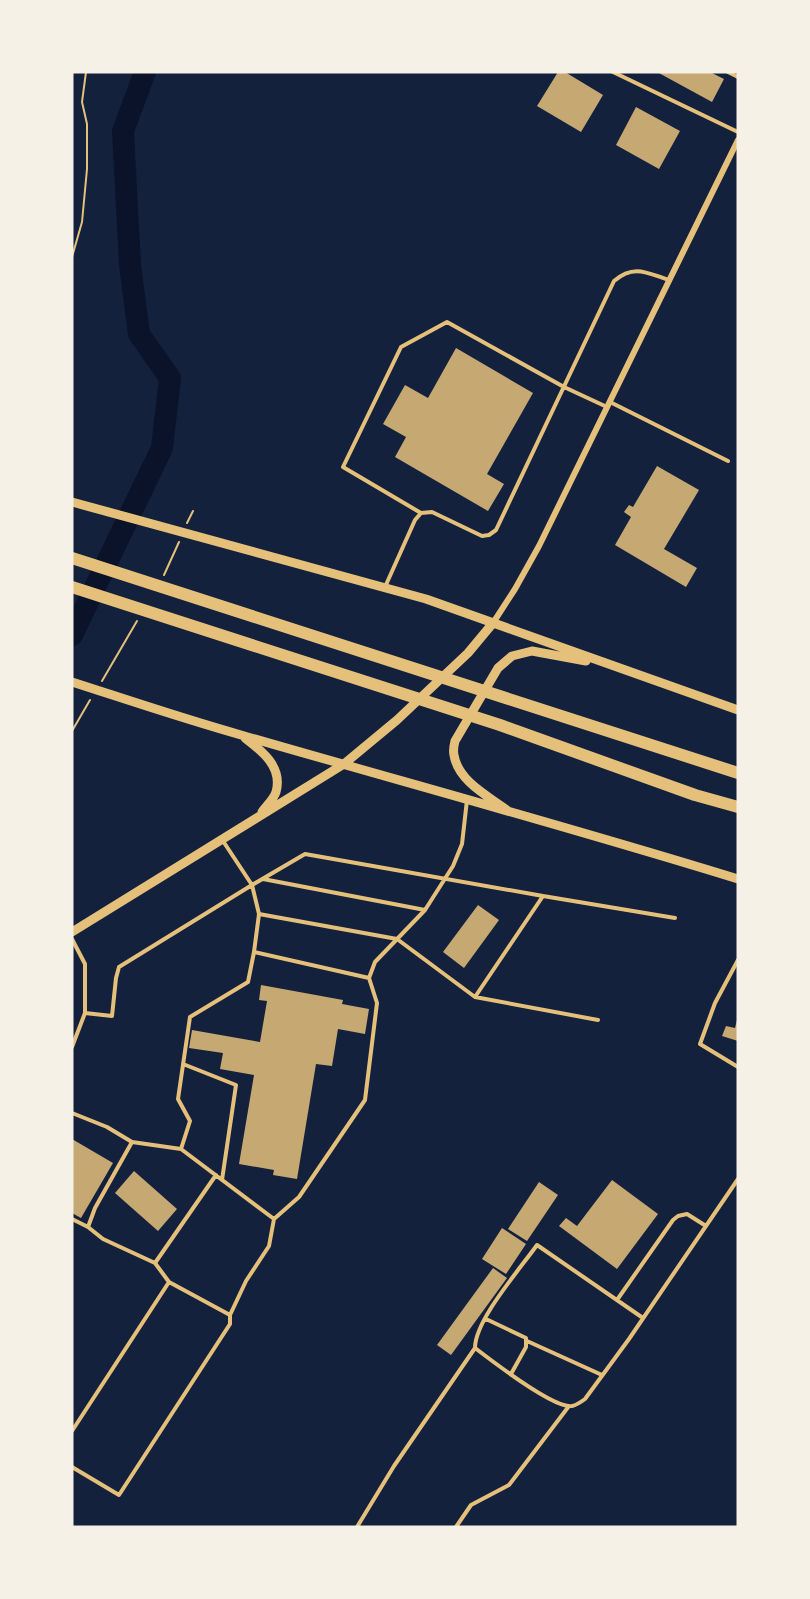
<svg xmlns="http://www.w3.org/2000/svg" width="810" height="1599" viewBox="0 0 810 1599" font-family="Quicksand,sans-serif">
  <rect width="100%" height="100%" fill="#14213d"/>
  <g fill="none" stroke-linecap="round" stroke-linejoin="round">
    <path stroke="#0b132b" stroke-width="22" d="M72,635l90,-187 8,-70 -31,-44 -9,-69 -7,-134 22,-59"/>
  </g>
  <path fill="#c6a872" d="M558,72h7l38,23 -22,37 -44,-26z
    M657,72h53l14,7 -12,23z
    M636,107l44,24 -21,38 -43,-24z
    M456,348l77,45 -46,81 17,10 -16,27 -93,-54 11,-20 -23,-13 22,-39 23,13z
    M657,466l42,24 -35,59 33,19 -11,19 -71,-42 16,-28 -7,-5 5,-7 4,2z
    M478,905l21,15 -35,48 -21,-16z
    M261,985l82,15 -1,4 27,5 -4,25 -27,-5 -6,37 -16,-2 -19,115 -24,-4 1,-5 -35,-6 15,-89 -34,-6 3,-16 -34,-5 3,-18 68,12 7,-41 -8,-1z
    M737,1020l1,21 -16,-5 4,-10 9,2z
    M72,1139l41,24 -32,55 -9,-5z
    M134,1171l43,38 -19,22 -43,-38z
    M612,1180l46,34 -41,55 -58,-43 7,-8 11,8z
    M539,1182l19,13 -31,46 -19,-12z
    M502,1228l24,16 -20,30 -24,-15z
    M493,1268l14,10 -56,77 -14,-10z"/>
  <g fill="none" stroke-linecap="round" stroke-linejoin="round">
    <path stroke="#e5c07b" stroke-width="2" d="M72,257l10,-35 5,-53v-45l-5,-22 4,-30
      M187,523l6,-12
      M164,575l15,-33
      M102,681l35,-60
      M72,731l18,-31"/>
    <path stroke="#e5c07b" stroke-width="4" d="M613,72l125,60
      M728,72l10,5
      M610,402l118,59
      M421,513l-78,-46 58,-120 46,-25 117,65 43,20
      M385,587l30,-67 6,-7 11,-1 50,24 7,-1 7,-5 118,-249c20,-17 33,-8 55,-1
      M263,879l162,31
      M543,896l132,22
      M72,939l13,25v49l27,3 4,-38 3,-11 133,-82 53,-31 238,42 -68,101 -78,-58 -138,-25
      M254,952l115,26
      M738,960l-23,43 -15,41 38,23
      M475,997l123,23
      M72,1047l13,-34
      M183,1064l53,21 -14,95
      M72,1113l35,14 25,15 49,7 93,70 25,-22 66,-97 12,-97 -8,-25 6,-16 50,-52 28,-44 9,-22 5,-44
      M181,1149l9,-28 -12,-22 12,-82 58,-35 6,-30 5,-38 -7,-29 -29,-44
      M72,1219l16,8 7,-19 37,-66
      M88,1227l15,12 52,24 61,-88
      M155,1263l14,19
      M617,1300l56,-80 5,-4 9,-2 19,12
      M643,1318l-106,-73c-17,24 -62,75 -62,103 17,13 79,61 97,58 5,-1 9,-4 13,-7l44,-60 109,-160
      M486,1319l40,19v9l-15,27
      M527,1341l75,34
      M72,1431l97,-149 61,33
      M72,1467l47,28 111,-171v-9l16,-34 23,-35 5,-27
      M357,1527l37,-61 81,-118
      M456,1527l15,-22 38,-20 60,-79"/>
    <path stroke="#e5c07b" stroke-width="6" d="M493,623l22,-34 24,-43 199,-406"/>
    <path stroke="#e5c07b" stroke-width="9" d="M72,502l354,97 312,111
      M72,682c56,18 112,37 169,53 166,48 332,93 497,144
      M245,738c17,13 38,29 31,54 -2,7 -10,14 -14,20
      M507,810c-19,-14 -49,-29 -53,-55 -1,-4 0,-10 1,-14l43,-73 14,-12 20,-5 54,10
      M72,932l272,-168 53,-44 71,-67 25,-30"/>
    <path stroke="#e5c07b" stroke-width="12" d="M72,558l666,215
      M72,587l428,138 195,70 43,12"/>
  </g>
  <rect width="810" height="1599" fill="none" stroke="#f6f1e7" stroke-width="147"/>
</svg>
